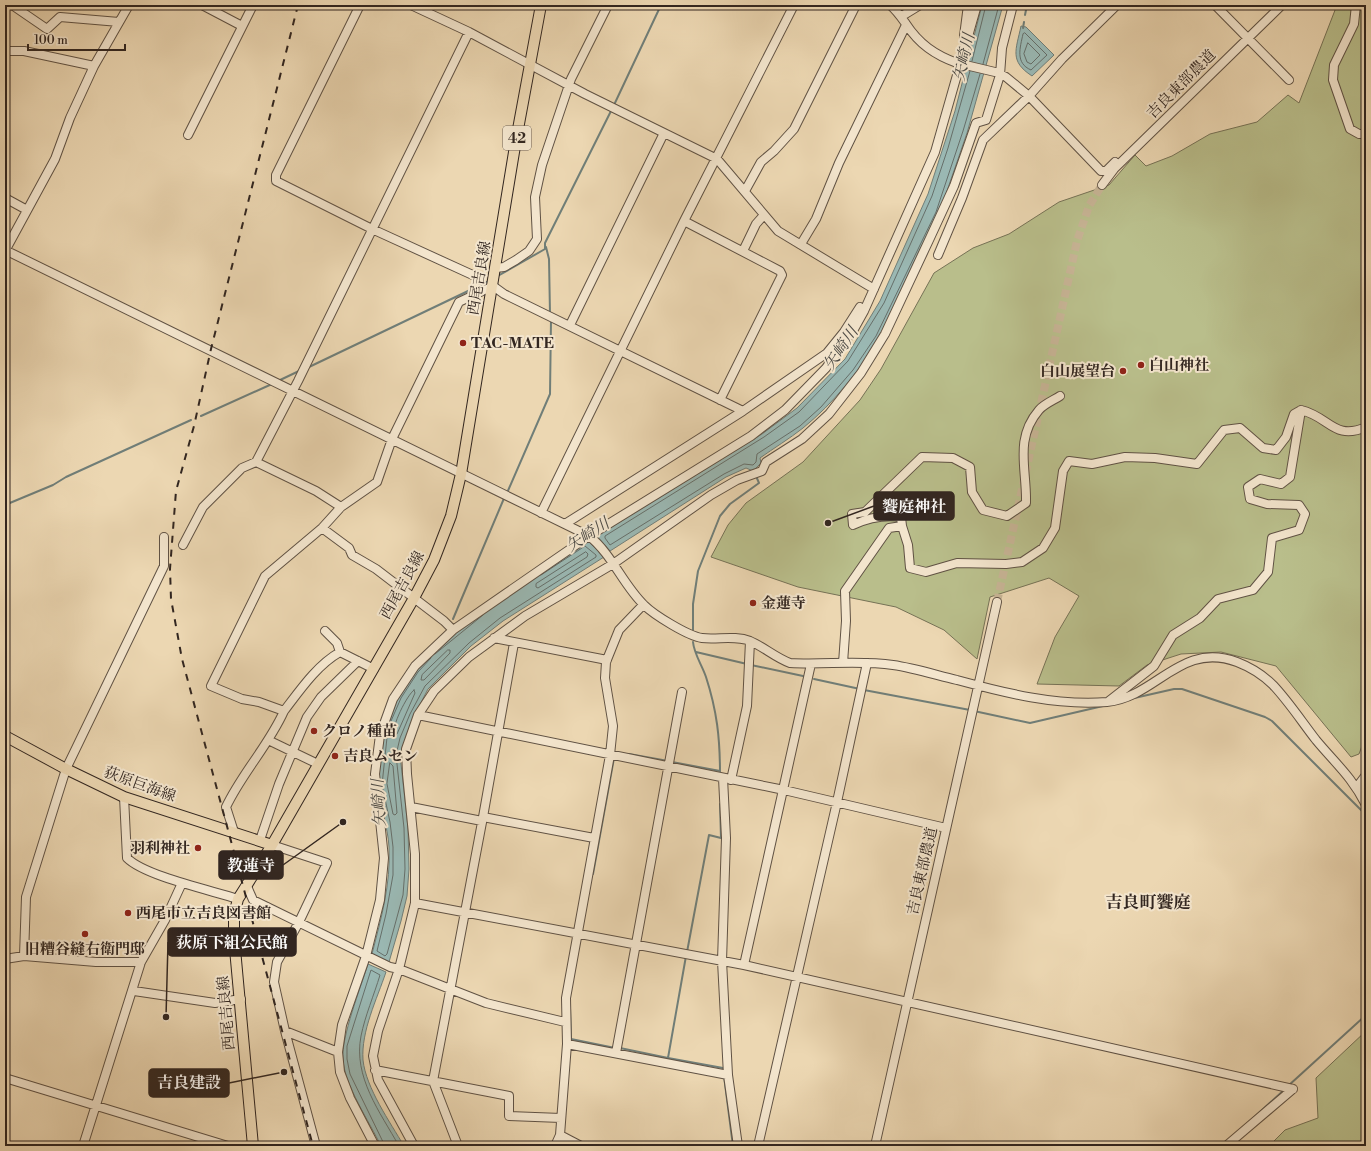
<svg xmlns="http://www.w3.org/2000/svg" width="1371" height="1151" viewBox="0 0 1371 1151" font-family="'Libre Bodoni','Noto Serif JP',serif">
  <rect width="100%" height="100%" fill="#ecd7b2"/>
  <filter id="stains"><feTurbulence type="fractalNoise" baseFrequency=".005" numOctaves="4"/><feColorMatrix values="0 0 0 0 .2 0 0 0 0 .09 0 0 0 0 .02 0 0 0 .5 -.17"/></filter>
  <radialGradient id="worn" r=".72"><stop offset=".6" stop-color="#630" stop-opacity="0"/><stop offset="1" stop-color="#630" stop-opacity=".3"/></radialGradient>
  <path fill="#b9be8b" stroke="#767256" d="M1337,5h29v730l-7,19 -8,3 -75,-91 -55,-14 -40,2 -34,11 -28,21 -82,-2 18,-47 24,-41 -30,-18 -59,19 -13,62 -33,-29 -48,-23 -98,-20 -87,-30 17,-32 18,-22 57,-41 57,-62 21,-31 53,-96 39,-25 36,-14 50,-32 50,-17 26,-30 11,11 26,-10 38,-22 47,-12 31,-27 11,8z
    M1366,1031v115h-97l16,-16 33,-12 -2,-40z"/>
  <path fill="#9ab8b3" stroke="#707e78" d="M982,5h21l-36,128 -28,81 -59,123c-21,34 -46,66 -77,91 -14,11 -29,20 -43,30l1,5 -8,8 -7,-3 -20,9 -116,74 -13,-15 165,-102 35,-26 48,-49 35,-58 48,-107 27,-83z
    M1021,26l5,1 28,28 -22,21c-23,-15 -16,-26 -11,-50z
    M587,540l17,17 -101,64 -32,25 -43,43 -14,27 -14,39 8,73 1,41 -2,27 -6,25 -12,41 -17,-8c9,-35 19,-70 17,-107 -1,-21 -10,-41 -11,-62 -2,-40 11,-86 37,-116 8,-8 17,-15 25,-22 45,-41 97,-72 147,-107z
    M368,964l18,8c-9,27 -25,59 -23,88 3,28 27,62 41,86h-23c-11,-23 -37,-62 -38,-87 -2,-22 18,-72 25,-95z"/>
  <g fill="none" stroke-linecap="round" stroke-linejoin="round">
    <path stroke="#666f6a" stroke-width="1" d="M1025,33l22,22 -16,15c-16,-7 -11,-22 -8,-36z
      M1028,43l12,12 -9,9 -4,-2 -3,-8z
      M972,61l14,-56
      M983,64l16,-59
      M970,71l-22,77 -16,48 -48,107 -36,58 -49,51 -35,25 -159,99v2l5,7 114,-71 20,-10 9,1 3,-3 1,-8 43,-28 21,-19 32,-37 23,-34 60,-124 27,-81 17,-57
      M586,552l2,2 -1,3 -49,31 -2,-1v-3z
      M448,650h2v3l-26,27h-3l1,-5z
      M435,654l48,-39
      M431,658l-13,14 -17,26 -13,30 -6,57 8,37 3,25v28l-7,39 -9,37 8,5 2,-2 16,-59 2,-26 -1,-41 -8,-73 4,-17 10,-24 15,-28 44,-43 31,-25 96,-61v-2l-11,-9 -44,29
      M414,690l1,3 -18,41 -3,1c-3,-8 13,-40 20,-45z
      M390,763l3,3 4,47 -2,2 -2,-1 -6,-30z
      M385,1146l-35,-72 -3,-15v-13l24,-76 9,5c-6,20 -15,41 -19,61 -8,41 19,76 38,110"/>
    <path stroke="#707e78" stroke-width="2" d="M1025,15l2,-10
      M1023,28l1,-6
      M614,105l47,-100
      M546,247l3,12 1,55
      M496,277l49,-28v-6l67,-134
      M309,367l180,-86
      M278,381l21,-10
      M201,416l71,-32
      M507,493l43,-99 1,-74
      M5,505l48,-20 13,-8 125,-57
      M453,619l52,-123
      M693,630v-26l5,-33 22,-55 10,-12 29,-21 -3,-7
      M693,642c1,12 9,23 13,35 11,34 14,61 14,97
      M696,652l51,12
      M751,665l52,11
      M814,679l46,10
      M864,690l106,20
      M1130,699l44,-10h8l83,28 7,4 94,94
      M974,711l56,12 73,-17
      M629,754l39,7
      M672,762l48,9
      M593,874l21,-116
      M687,952l22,-117 12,3 -1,-34
      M686,956l-18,102 55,10 1,3
      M570,1008l1,31 44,9
      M620,1048l48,10
      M724,1076l9,70
      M1288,1086l78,-71
      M1250,1121l34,-31"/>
    <path stroke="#c7b495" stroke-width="8" stroke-dasharray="8 4" stroke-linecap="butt" d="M997,602l80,-361 12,-35 13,-21"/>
    <g stroke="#605244" stroke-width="10">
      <path id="minor" d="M12,5l35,24 13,-12 59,5
        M202,5l40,21
        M360,5l-84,170v6l96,48 105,48
        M411,5l58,27 116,62 132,65 61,72 96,58
        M890,5c7,6 11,12 16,19 13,20 29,31 51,39
        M939,5h23
        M1215,5l74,75
        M1356,5l-2,19 -20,41 -1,15 17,49 9,5h7
        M902,16l18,-11
        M964,36l4,-31
        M5,51h19l70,15
        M996,72l10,5 23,19 72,75h5l9,-9
        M188,135l65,-130
        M1102,185l12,-16 168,-164
        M745,191l16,-29 13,-11 20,-22 62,-124
        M5,198l22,12
        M684,221l96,50 2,4 -62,125
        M801,244l15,-25 23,-56 67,-138
        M5,250l584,286c23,18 34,49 55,69 10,10 44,31 58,33 15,2 33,-3 48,3 14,6 26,17 40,22 34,2 69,-3 103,2 21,3 43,10 64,15 48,13 99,26 150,22 50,-5 73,-61 130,-40 13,5 27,14 36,23 16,17 29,37 43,55 20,24 36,37 50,65
        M5,251l50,-92 15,-41 24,-52 35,-61
        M743,251l13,-27 8,-9
        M938,255l24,-57 21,-58 46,-44 33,-37 55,-54
        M496,268l8,-1 12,-7 13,-9 8,-12 -2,-42 7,-32 29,-86 37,-74
        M570,325l94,-192
        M256,462l42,-81 171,-349
        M541,513l143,-292 110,-216
        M565,524l178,-113 84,-58 17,-21 16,-25
        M902,526l-1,-9c-16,-2 -33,1 -48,8l-1,-11 13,-2 57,-55 31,1 17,9 2,25 11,18 24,6 19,-13c1,-34 -12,-64 13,-93 5,-6 15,-10 21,-14
        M322,528l27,20 3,7 24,14 68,52 9,9
        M183,545l20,-38 39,-39 14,-6 60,29 25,16
        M643,605l-24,25 -13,32 -1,16 8,48 -3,29 -44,243 1,46 161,31
        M325,631l12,12 3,9 34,17
        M494,638l113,22
        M843,663l3,-42 -1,-30 44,-63 13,-2 6,19 2,23 16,4 31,-9 49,1 16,-2 21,-14 12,-20 8,-57 6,-10 23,3 33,-7 30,1 42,6 27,-34 16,-2 23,20 13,2 10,-13 8,-23 7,-4
        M1109,701l45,-35 19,-31 27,-17 18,-19 35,-9 15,-18 4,-34 27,-8 6,-16 -6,-9 -32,-1 -17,-5 -2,-12 12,-8 21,5 9,-7 11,-67c29,7 33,31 65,17
        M284,711c16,-21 33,-46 56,-59
        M418,715l366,75 162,38
        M268,740l50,24
        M723,778l3,60 -4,123 6,114 10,71
        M731,780l16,-74 3,-65
        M1357,787l9,-12
        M124,797l3,61c18,18 83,32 111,41
        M411,807l71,14
        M483,817l111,21
        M234,832l-8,-25c16,-34 43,-62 58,-96l-25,-9 -17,-3 -31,-13 54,-110 57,-48 19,-21 36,-25 15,-43 67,-137 34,-16 11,8 239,117
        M260,840l19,-56 28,-67 14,-20 37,-36
        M272,845l55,18 -28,59 -22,40 -3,20 11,49 31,115
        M246,884l7,16 137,67 9,2 87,34 79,19
        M415,903l329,62 549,124
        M24,956l2,-59 40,-128 98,-203v-29
        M5,959l19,-3 72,6h45
        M744,965l67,-301
        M134,991l81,12 26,-4
        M285,1031l53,21
        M616,1053l66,-361
        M375,1070l134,26v20l52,2
        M5,1078l223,68
        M560,1135l21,11
        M83,1146l58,-184 24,-42 17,-37
        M375,1146l-25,-48 -10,-26 -2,-20 4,-27 24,-69 14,-56 4,-42 -9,-84 5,-39 13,-36 22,-33 38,-36 136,-94 162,-100 34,-26 41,-42 28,-39 10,-18 71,-159 42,-147
        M414,1146l-36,-66 -5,-24 5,-25 21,-62 16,-66v-49l-8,-80 -1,-25 12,-34 16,-24 35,-34 56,-41 88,-52 98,-69 26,-15 25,-9 4,-9 36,-23 27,-25 32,-41 24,-39 45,-96 24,-52 22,-63 10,-3 14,-45 2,-27 11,-43
        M458,1146l-25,-65 50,-264 31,-174
        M555,1146l5,-11 7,-91
        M758,1146l79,-344 30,-139
        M875,1146l122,-544
        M1226,1146l67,-57"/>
    </g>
    <g stroke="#322620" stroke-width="12">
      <path id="major" d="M5,736l61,33 58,28 148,48
        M253,1146l-19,-208v-23l4,-16 34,-54 142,-247 20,-38 17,-44 10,-42 55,-334 25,-135"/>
    </g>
    <use href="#minor" stroke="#f3e5cd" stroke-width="8"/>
    <use href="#major" stroke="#ecd7b2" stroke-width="10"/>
    <path stroke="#322620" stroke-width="2" stroke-dasharray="7 7" stroke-linecap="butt" d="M298,5l-87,344 -17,77 -18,65 -6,78 1,30 11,60 131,487"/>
    <g stroke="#605244" stroke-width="10" stroke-linecap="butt">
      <path id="minor-bridge" d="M957,63l38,9"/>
    </g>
    <use href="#minor-bridge" stroke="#f3e5cd" stroke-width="8"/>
  </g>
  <g fill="#8f2418" stroke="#f3e5cd" stroke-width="1.5">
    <circle cx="463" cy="343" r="4"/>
    <circle cx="1141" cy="365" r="4"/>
    <circle cx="1123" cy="371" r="4"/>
    <circle cx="753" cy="603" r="4"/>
    <circle cx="314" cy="731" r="4"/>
    <circle cx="335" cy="756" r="4"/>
    <circle cx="198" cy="848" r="4"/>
    <circle cx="128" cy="913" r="4"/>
    <circle cx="85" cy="934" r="4"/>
  </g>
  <g text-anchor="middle" stroke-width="4" stroke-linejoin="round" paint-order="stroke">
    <rect fill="#f3e5cd" stroke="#6c5f54" stroke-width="1" x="503" y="126" width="28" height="24" rx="3"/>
    <g font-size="14" font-weight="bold" fill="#322620">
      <text x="517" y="143">42</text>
    </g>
    <g font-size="15" fill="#322620" stroke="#f3e5cd">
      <text transform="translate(1181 84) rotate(-45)" y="5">吉良東部農道</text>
      <text transform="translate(479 278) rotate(-80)" y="5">西尾吉良線</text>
      <text transform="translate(402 585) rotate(-61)" y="5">西尾吉良線</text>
      <text transform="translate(140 784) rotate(20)" y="5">荻原巨海線</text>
      <text transform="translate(922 871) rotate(-77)" y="5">吉良東部農道</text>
      <text transform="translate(226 1013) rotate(-95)" y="5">西尾吉良線</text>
    </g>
    <g font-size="15" font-weight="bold" fill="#322620" stroke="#f3e5cd" text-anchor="start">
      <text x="471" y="348">TAC-MATE</text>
      <text x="1149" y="370">白山神社</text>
      <text x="1115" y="376" text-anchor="end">白山展望台</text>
      <text x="761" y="608">金蓮寺</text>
      <text x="322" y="736">クロノ種苗</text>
      <text x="343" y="761">吉良ムセン</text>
      <text x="190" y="853" text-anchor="end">羽利神社</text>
      <text x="136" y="918">西尾市立吉良図書館</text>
      <text x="85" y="954" text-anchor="middle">旧糟谷縫右衛門邸</text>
    </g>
    <g font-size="16" font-style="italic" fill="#4c4a45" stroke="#f3e5cd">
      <text transform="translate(963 57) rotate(-77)" y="6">矢崎川</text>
      <text transform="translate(840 348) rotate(-56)" y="6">矢崎川</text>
      <text transform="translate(587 534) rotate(-33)" y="6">矢崎川</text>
      <text transform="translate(378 803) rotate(-93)" y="6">矢崎川</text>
    </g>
    <g font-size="17" font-weight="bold" fill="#322620" stroke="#f3e5cd">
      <text x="1148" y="908">吉良町饗庭</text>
    </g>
  </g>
  <path fill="none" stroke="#322620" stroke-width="1.5" d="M828 523L874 506M343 822L283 865M166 1017L168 942M284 1072L229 1083"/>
  <g fill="#322620" stroke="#f3e5cd" stroke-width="1.5">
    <circle cx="828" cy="523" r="4"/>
    <circle cx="343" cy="822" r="4"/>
    <circle cx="166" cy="1017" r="4"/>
    <circle cx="284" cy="1072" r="4"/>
  </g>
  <g fill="#322620" stroke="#322620" stroke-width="1.5">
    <rect x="874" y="492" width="80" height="28" rx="4"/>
    <rect x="219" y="851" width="64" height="28" rx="4"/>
    <rect x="168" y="928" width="128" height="28" rx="4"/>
    <rect x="149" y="1069" width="80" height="28" rx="4"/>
  </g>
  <g font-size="16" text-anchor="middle" font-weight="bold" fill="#fff">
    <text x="914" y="512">饗庭神社</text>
    <text x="251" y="871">教蓮寺</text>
    <text x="232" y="948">荻原下組公民館</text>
    <text x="189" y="1088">吉良建設</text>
  </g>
  <rect width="1371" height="1151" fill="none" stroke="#ecd7b2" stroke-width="20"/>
  <rect x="6" y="6" width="1359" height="1139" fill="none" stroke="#322620" stroke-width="2"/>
  <rect x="10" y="10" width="1351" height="1131" fill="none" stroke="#322620"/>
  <path d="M28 44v6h97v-6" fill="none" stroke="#322620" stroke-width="2"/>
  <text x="34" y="44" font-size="12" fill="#322620" stroke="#f3e5cd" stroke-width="3" paint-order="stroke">100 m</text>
  <rect width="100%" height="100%" filter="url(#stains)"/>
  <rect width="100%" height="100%" fill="url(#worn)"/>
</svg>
